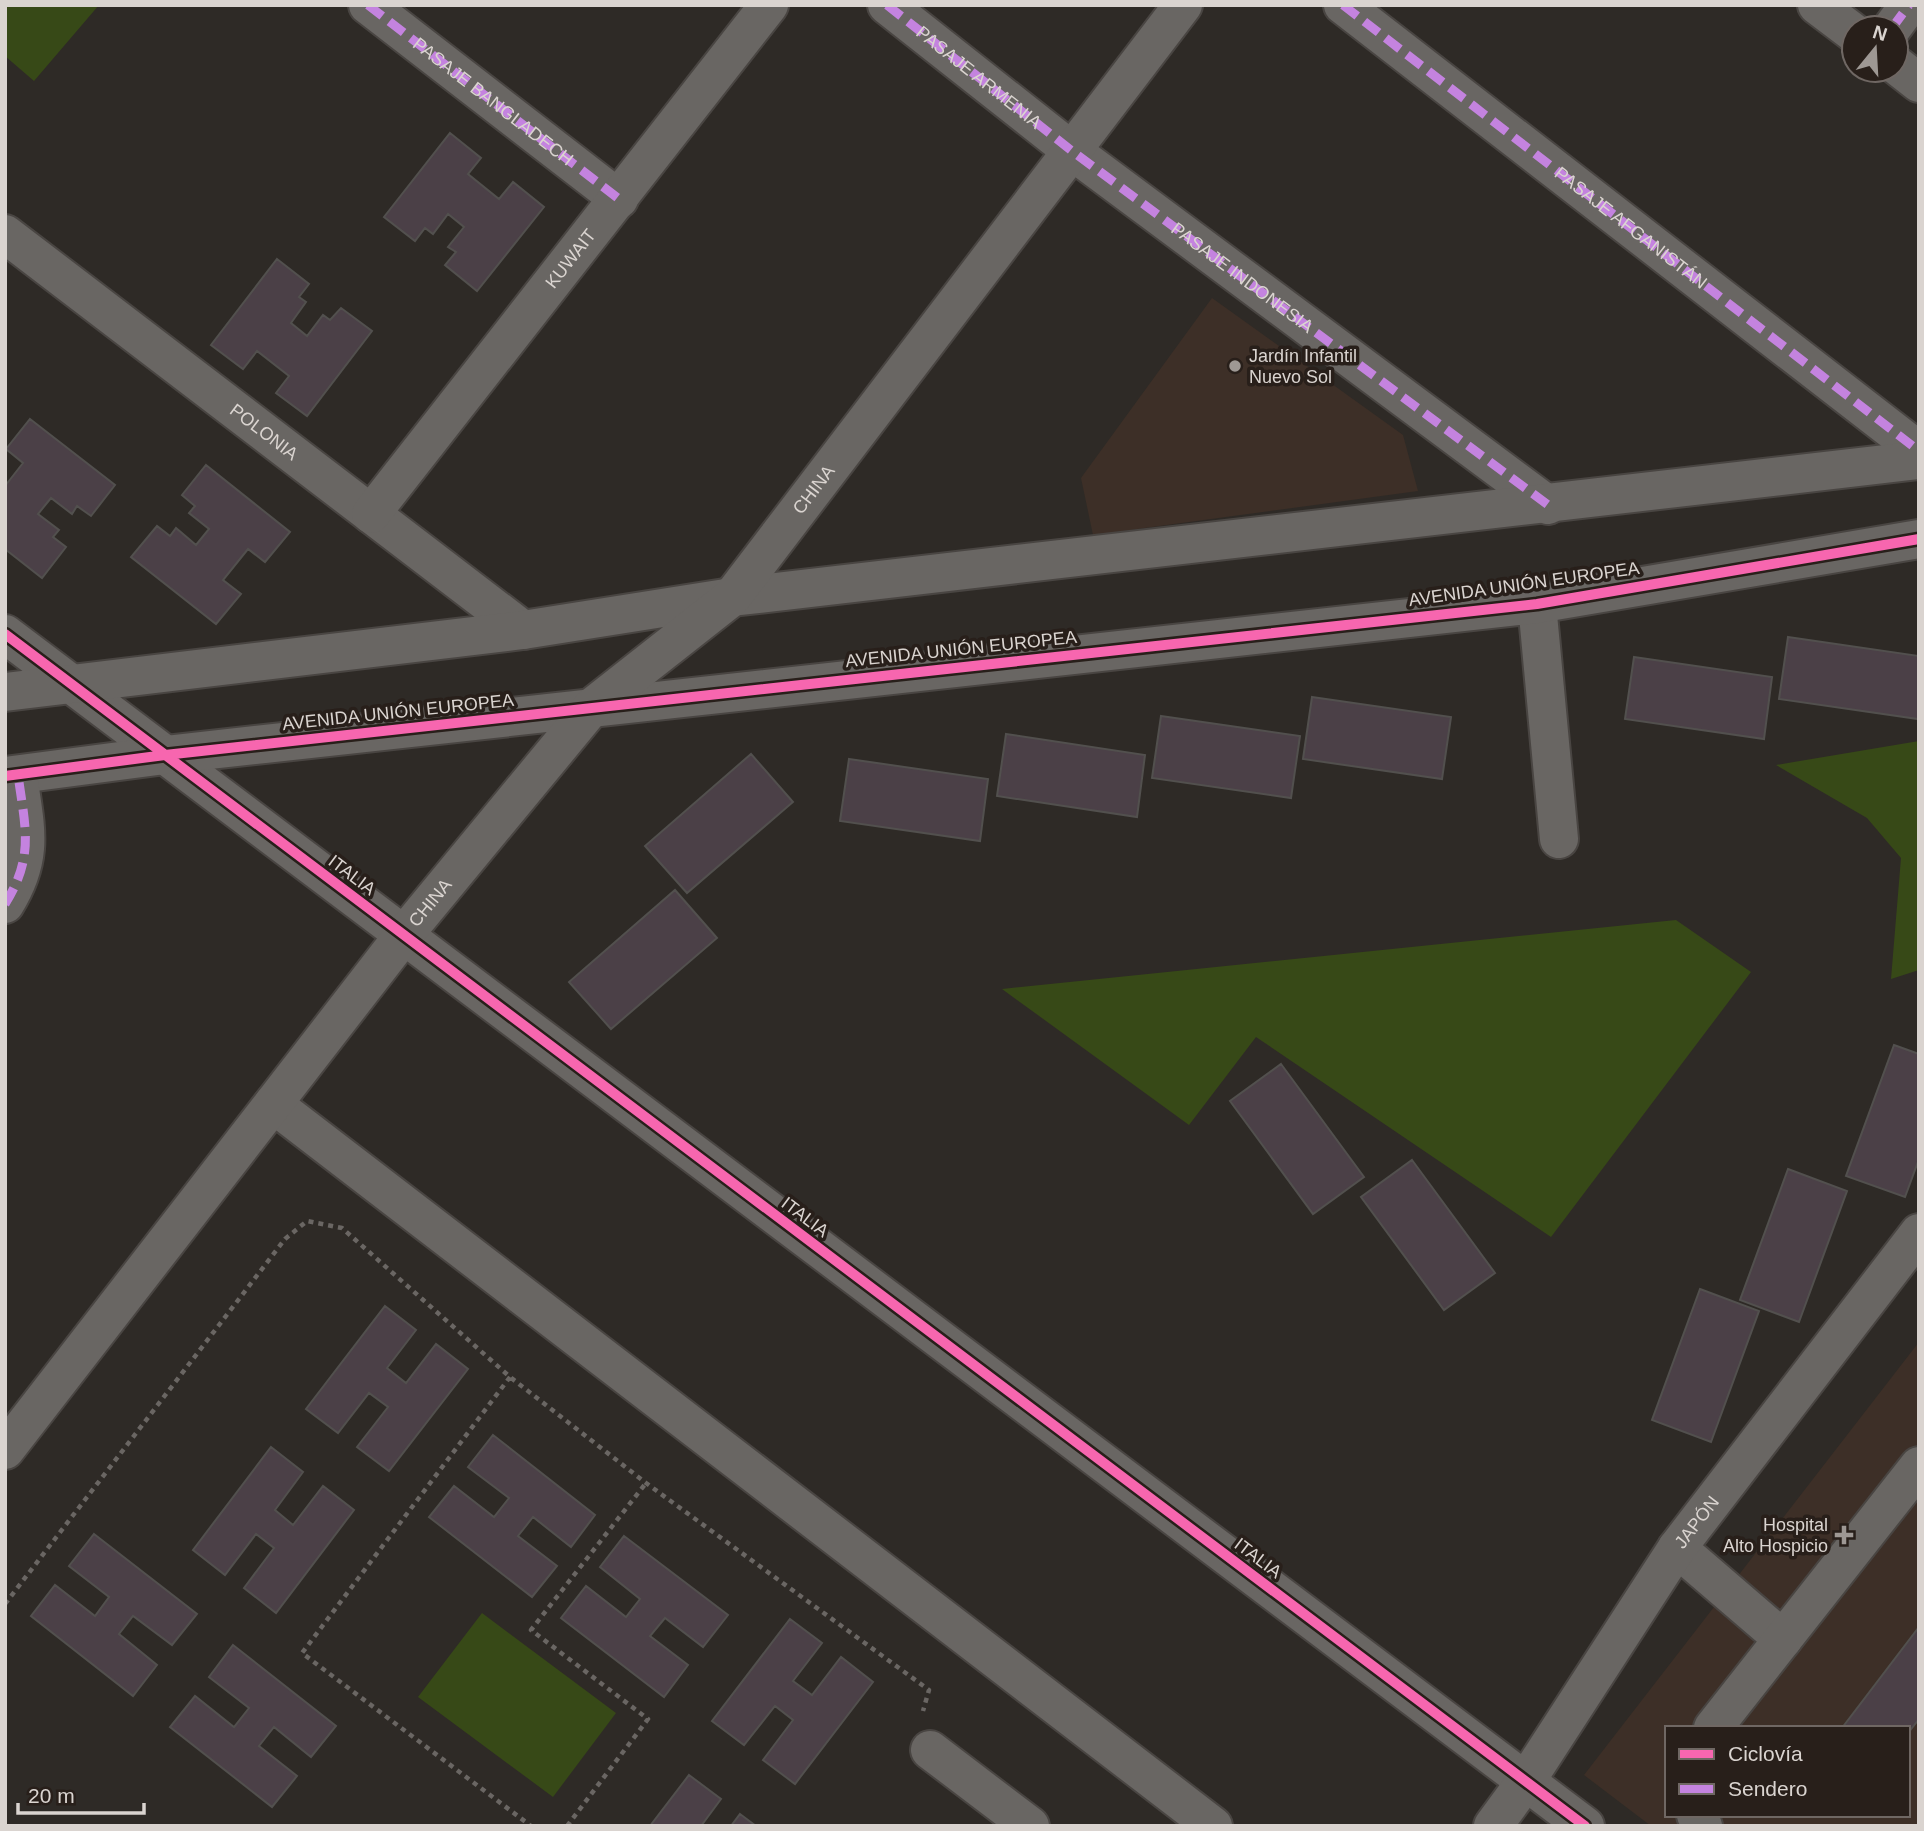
<svg xmlns="http://www.w3.org/2000/svg" width="1924" height="1831" viewBox="0 0 1924 1831" font-family="Arial,sans-serif">
  <rect width="100%" height="100%" fill="#2e2a26"/>
  <path fill="#3d2f27" fill-rule="evenodd" d="M1212,298l191,137 15,56 -325,44 -12,-57z
    M1919,1342v484h-268l-67,-51zM1667,1728h241v87h-241z"/>
  <path fill="#374917" d="M5,5h94l-65,76 -29,-25z
    M1919,741v229l-28,9 10,-121 -34,-40 -91,-53z
    M1676,920l75,52 -200,265 -295,-200 -67,88 -187,-136z
    M482,1613l134,100 -63,84 -135,-100z"/>
  <path fill="#4b4047" stroke="#52504e" stroke-width="2" d="M450,133l31,25 -13,16 31,25 14,-17 31,25 -67,84 -32,-26 11,-13 -8,-5 16,-20 -16,-13 -15,20 -8,-6 -10,13 -31,-24z
    M277,259l32,25 -10,13 7,5 -15,21 16,13 16,-21 7,5 11,-12 31,23 -65,85 -31,-23 13,-17 -32,-25 -14,18 -32,-24z
    M30,419l85,66 -24,31 -14,-10 -5,8 -21,-16 -13,16 21,16 -6,7 13,10 -24,31 -37,-29v-63l18,-23 -17,-14z
    M206,465l84,67 -25,30 -17,-13 -25,31 18,14 -25,30 -85,-67 26,-31 13,10 6,-8 20,17 13,-16 -20,-16 6,-7 -13,-11z
    M1788,637l131,19 -1,63 -139,-20z
    M1634,657l138,20 -8,62 -139,-20z
    M1312,697l139,20 -9,62 -139,-20z
    M1161,716l139,20 -9,62 -139,-20z
    M1006,734l139,21 -8,62 -140,-21z
    M751,754l42,48 -106,91 -42,-47z
    M849,759l139,20 -8,62 -140,-20z
    M675,890l42,48 -106,91 -42,-47z
    M1894,1045l25,9v105l-14,38 -59,-21z
    M1281,1064l83,113 -51,37 -83,-113z
    M1412,1160l83,113 -51,37 -83,-113z
    M1788,1169l59,22 -48,131 -59,-22z
    M1700,1289l59,22 -48,131 -59,-22z
    M385,1306l31,24 -29,38 19,15 30,-39 32,25 -79,102 -32,-24 31,-40 -19,-14 -31,40 -32,-24z
    M493,1435l102,80 -24,32 -38,-30 -15,19 39,30 -25,31 -103,-80 25,-31 40,31 15,-19 -41,-31z
    M271,1447l32,25 -28,38 18,15 30,-39 31,24 -78,103 -32,-25 30,-40 -18,-14 -31,41 -32,-25z
    M94,1534l103,80 -25,31 -39,-29 -14,18 38,31 -24,31 -102,-80 24,-31 40,31 14,-19 -40,-31z
    M624,1536l104,79 -25,32 -38,-29 -15,18 38,29 -24,32 -103,-79 25,-32 40,31 14,-18 -40,-32z
    M790,1619l32,24 -29,38 19,14 29,-38 32,25 -78,102 -32,-24 30,-40 -18,-14 -31,39 -32,-24z
    M1919,1627v92l-11,14v-5h-66z
    M233,1645l103,81 -25,31 -37,-30 -15,19 38,30 -25,31 -102,-80 25,-31 39,31 15,-19 -40,-31z
    M689,1775l32,24 -20,27h-51z
    M740,1814l16,12h-25z"/>
  <g fill="none" stroke-linecap="round" stroke-linejoin="round">
    <g stroke="#494542" stroke-width="42">
      <g id="minor">
        <path d="M368,5l251,194"/>
        <path id="s1" d="M887,5l185,146 476,354"/>
        <path d="M1343,5l576,446"/>
        <path d="M1817,5l37,28"/>
        <path d="M1892,28l17,-23"/>
        <path d="M1896,65l23,18"/>
        <path id="s2" d="M5,234l518,396"/>
        <path id="s3" d="M371,514l398,-509"/>
        <path d="M1537,604l22,235"/>
        <path d="M5,634l1580,1192"/>
        <path d="M5,692l518,-62 209,-33 1187,-137"/>
        <path d="M5,776l160,-21 1372,-151 382,-65"/>
        <path d="M5,904c30,-48 20,-77 13,-129"/>
        <path d="M273,1104l940,722"/>
        <path id="s4" d="M5,1450l398,-514 188,-228 141,-111 451,-592"/>
        <path d="M1677,1548l106,91"/>
        <path d="M1713,1728l206,-262"/>
        <path d="M930,1750l100,76"/>
        <path d="M1696,1815l7,11"/>
        <path id="s5" d="M1493,1826l33,-45 151,-233 242,-315"/>
      </g>
    </g>
    <path stroke="#6a6663" stroke-width="4.5" stroke-dasharray="5 5" stroke-linecap="butt" d="M510,1377l-208,276 229,173
      M5,1604l280,-365 22,-18 35,7 168,149 136,106 283,207 -6,21
      M567,1826l81,-107 -117,-89 115,-147"/>
    <use href="#minor" stroke="#696663" stroke-width="38"/>
    <g stroke="#c483df" stroke-width="9" stroke-dasharray="18 9" stroke-linecap="butt">
      <path id="s6" d="M368,5l251,194"/>
      <path d="M887,5l185,146 476,354"/>
      <path id="s7" d="M1343,5l576,446"/>
      <path d="M1892,28l17,-23"/>
      <path d="M5,904c30,-48 20,-77 13,-129"/>
    </g>
    <g stroke="#281f1a" stroke-width="15">
      <path id="cycleway" d="M5,634l1580,1192
        M5,776l160,-21 1372,-151 382,-65"/>
    </g>
    <use href="#cycleway" stroke="#f766af" stroke-width="10"/>
  </g>
  <g fill="#9e9894" stroke="#281f1a" stroke-width="2.5">
    <circle cx="1235" cy="366" r="7"/>
    <path d="M1840.5 1524.5h7v7h7v7h-7v7h-7v-7h-7v-7h7z"/>
  </g>
  <g text-anchor="middle" stroke-width="7" stroke-linejoin="round" paint-order="stroke">
    <g font-size="18" fill="#dad4d0" stroke="#281f1a">
      <text dy="6" stroke="none"><textPath href="#s1" startOffset="117">PASAJE ARMENIA</textPath></text>
      <text dy="6" stroke="none"><textPath href="#s6" startOffset="158">PASAJE BANGLADECH</textPath></text>
      <text dy="6" stroke="none"><textPath href="#s7" startOffset="364">PASAJE AFGANISTÁN</textPath></text>
      <text dy="6" stroke="none"><textPath href="#s3" startOffset="324">KUWAIT</textPath></text>
      <text dy="6" stroke="none"><textPath href="#s1" startOffset="448">PASAJE INDONESIA</textPath></text>
      <text dy="6" stroke="none"><textPath href="#s2" startOffset="326">POLONIA</textPath></text>
      <text dy="6" stroke="none"><textPath href="#s4" startOffset="1260">CHINA</textPath></text>
      <text transform="translate(1524 584) rotate(-8)" y="6">AVENIDA UNIÓN EUROPEA</text>
      <text transform="translate(961 649) rotate(-6)" y="6">AVENIDA UNIÓN EUROPEA</text>
      <text transform="translate(398 712) rotate(-6)" y="6">AVENIDA UNIÓN EUROPEA</text>
      <text transform="translate(352 875) rotate(37)" y="6">ITALIA</text>
      <text dy="6" stroke="none"><textPath href="#s4" startOffset="693">CHINA</textPath></text>
      <text transform="translate(805 1217) rotate(37)" y="6">ITALIA</text>
      <text dy="6" stroke="none"><textPath href="#s5" startOffset="366">JAPÓN</textPath></text>
      <text transform="translate(1258 1558) rotate(37)" y="6">ITALIA</text>
    </g>
    <g font-size="18" fill="#dad4d0" stroke="#281f1a" text-anchor="start">
      <text x="1249" y="362">Jardín Infantil<tspan x="1249" dy="21">Nuevo Sol</tspan></text>
      <text x="1828" y="1531" text-anchor="end">Hospital<tspan x="1828" dy="21">Alto Hospicio</tspan></text>
    </g>
  </g>
  <rect width="1924" height="1831" fill="none" stroke="#dad4d0" stroke-width="14"/>
  <rect x="1665" y="1726" width="245" height="91" fill="#281f1a" stroke="#6f6763" stroke-width="2"/>
  <rect x="1679" y="1749" width="35" height="10" fill="#f766af" stroke="#6f6763" stroke-width="2"/>
  <text x="1728" y="1761" font-size="21" fill="#dad4d0">Ciclovía</text>
  <rect x="1679" y="1784" width="35" height="10" fill="#c483df" stroke="#6f6763" stroke-width="2"/>
  <text x="1728" y="1796" font-size="21" fill="#dad4d0">Sendero</text>
  <g transform="translate(1875 49) rotate(18)"><circle r="33" fill="#281f1a" stroke="#6f6763" stroke-width="2"/>
  <path d="M0-5L12 26L0 18L-12 26Z" fill="#9e9894"/>
  <text y="-10" font-size="19" font-weight="bold" text-anchor="middle" fill="#dad4d0">N</text>
  </g>
  <path d="M18 1803v10h126v-10" fill="none" stroke="#dad4d0" stroke-width="3.5"/>
  <text x="28" y="1803" font-size="21" fill="#dad4d0" stroke="#281f1a" stroke-width="5" paint-order="stroke">20 m</text>
</svg>
